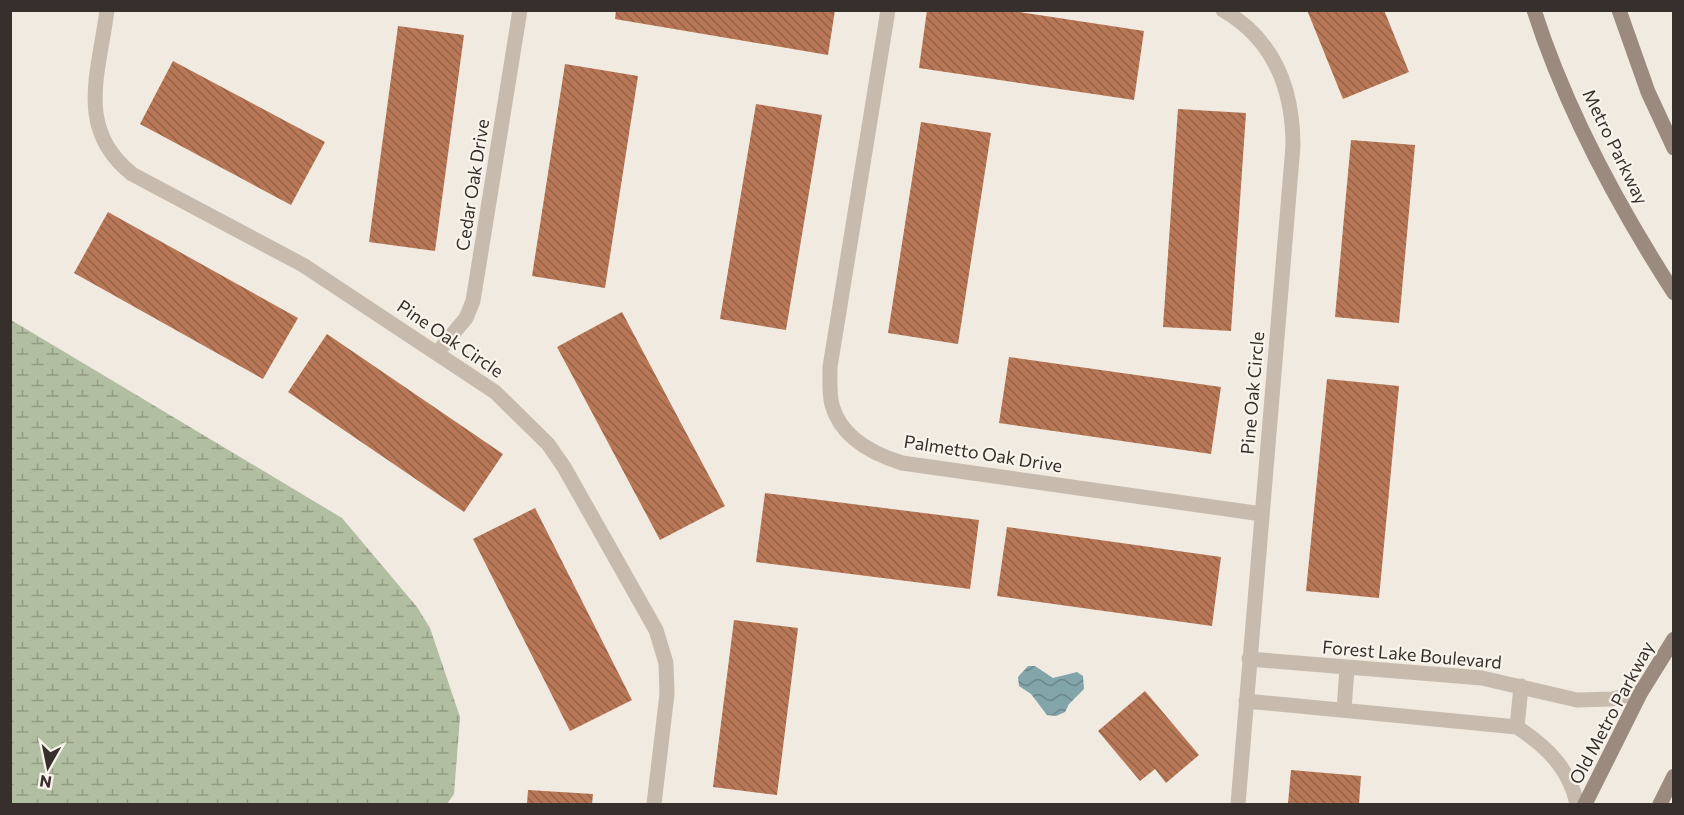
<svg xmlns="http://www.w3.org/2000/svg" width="1684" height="815" viewBox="0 0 1684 815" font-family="Commissioner,sans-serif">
  <defs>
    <pattern id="wetland-marsh" width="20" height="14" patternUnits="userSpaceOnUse" patternTransform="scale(1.5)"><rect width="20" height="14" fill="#b2bea1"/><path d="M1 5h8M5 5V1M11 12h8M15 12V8" fill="none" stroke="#929b83"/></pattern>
    <pattern id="water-waves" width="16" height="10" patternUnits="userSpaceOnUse" patternTransform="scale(1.5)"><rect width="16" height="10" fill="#82a5aa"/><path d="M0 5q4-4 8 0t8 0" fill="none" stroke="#6b878b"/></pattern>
    <pattern id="building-back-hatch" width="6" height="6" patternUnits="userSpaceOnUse" patternTransform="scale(1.5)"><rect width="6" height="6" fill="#b87756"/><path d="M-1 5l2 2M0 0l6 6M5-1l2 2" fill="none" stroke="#966247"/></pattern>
  </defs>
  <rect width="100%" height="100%" fill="#f0eae0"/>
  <path fill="url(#wetland-marsh)" d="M11,320l331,198 75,89 13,21 30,89 -6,77 -7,10h-436z"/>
  <path fill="url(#water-waves)" d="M1028,666h7l18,12 24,-6 6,4 1,13 -15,15 -4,8 -9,4 -9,-1 -16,-21 -12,-8 -1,-9z"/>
  <path fill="url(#building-back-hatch)" d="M616,10h219l-7,45 -213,-36z
    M927,10h80l137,21 -10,69 -215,-32z
    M1307,10h77l25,62 -66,27z
    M398,26l66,9 -29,216 -66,-9z
    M173,61l152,81 -34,63 -151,-81z
    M565,64l73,12 -33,212 -73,-12z
    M756,104l66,11 -36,215 -66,-11z
    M1178,109l68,4 -15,218 -68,-4z
    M921,122l70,11 -33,211 -70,-11z
    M1351,140l64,5 -16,178 -64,-6z
    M108,212l190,106 -35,61 -189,-106z
    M622,312l103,194 -65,34 -103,-193z
    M327,334l176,120 -39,58 -176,-120z
    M1009,357l212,30 -10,67 -212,-31z
    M1327,379l72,7 -20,212 -73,-7z
    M765,493l214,27 -9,69 -214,-27z
    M535,508l97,192 -62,31 -97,-192z
    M1007,527l214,30 -9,69 -215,-30z
    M734,620l64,8 -21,167 -64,-8z
    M1145,691l54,64 -33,28 -11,-14 -15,12 -42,-50z
    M1291,770l70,6 -2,28h-71z
    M528,790l65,4 -1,10h-65z"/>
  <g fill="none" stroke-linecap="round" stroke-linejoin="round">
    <path stroke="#c7bbad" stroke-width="15" d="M107,10c-8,63 -32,119 25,164l171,91 192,127 53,52 16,23 92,163 10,33 1,31 -13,110
      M888,10l-58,357c0,12 -1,26 2,38 9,33 41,49 70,58l360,51
      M1223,10c52,30 70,80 70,136l-55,658
      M437,353l29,-35 7,-17 47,-291
      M1249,659l233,19 95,22 35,-1 29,-7
      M1246,701l271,26c30,20 52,41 60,77
      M1344,710l3,-42
      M1517,727l4,-41"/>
    <path stroke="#9b8b7e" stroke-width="15" d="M1534,10c32,100 84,196 140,283
      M1619,10l29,82 26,56
      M1585,804l56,-112 33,-53
      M1660,804l14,-28"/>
  </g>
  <g text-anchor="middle" stroke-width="4.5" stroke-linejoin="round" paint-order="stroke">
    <g font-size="18" fill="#362f2b" stroke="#f8f4ec">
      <text transform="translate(1615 147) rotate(64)" y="6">Metro Parkway</text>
      <text transform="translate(473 185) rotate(-81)" y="6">Cedar Oak Drive</text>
      <text transform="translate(450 339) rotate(34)" y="6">Pine Oak Circle</text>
      <text transform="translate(1253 393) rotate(-85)" y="6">Pine Oak Circle</text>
      <text transform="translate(983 454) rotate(9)" y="6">Palmetto Oak Drive</text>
      <text transform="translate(1412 655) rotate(5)" y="6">Forest Lake Boulevard</text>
      <text transform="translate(1612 713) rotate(-62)" y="6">Old Metro Parkway</text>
    </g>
  </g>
  <rect width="1684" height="815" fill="none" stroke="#362f2b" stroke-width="24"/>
  <g transform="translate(48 767) rotate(189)" stroke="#f8f4ec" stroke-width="4.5" paint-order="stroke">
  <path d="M0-4.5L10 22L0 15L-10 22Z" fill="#362f2b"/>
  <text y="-9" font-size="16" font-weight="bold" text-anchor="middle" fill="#362f2b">N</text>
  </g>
</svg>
